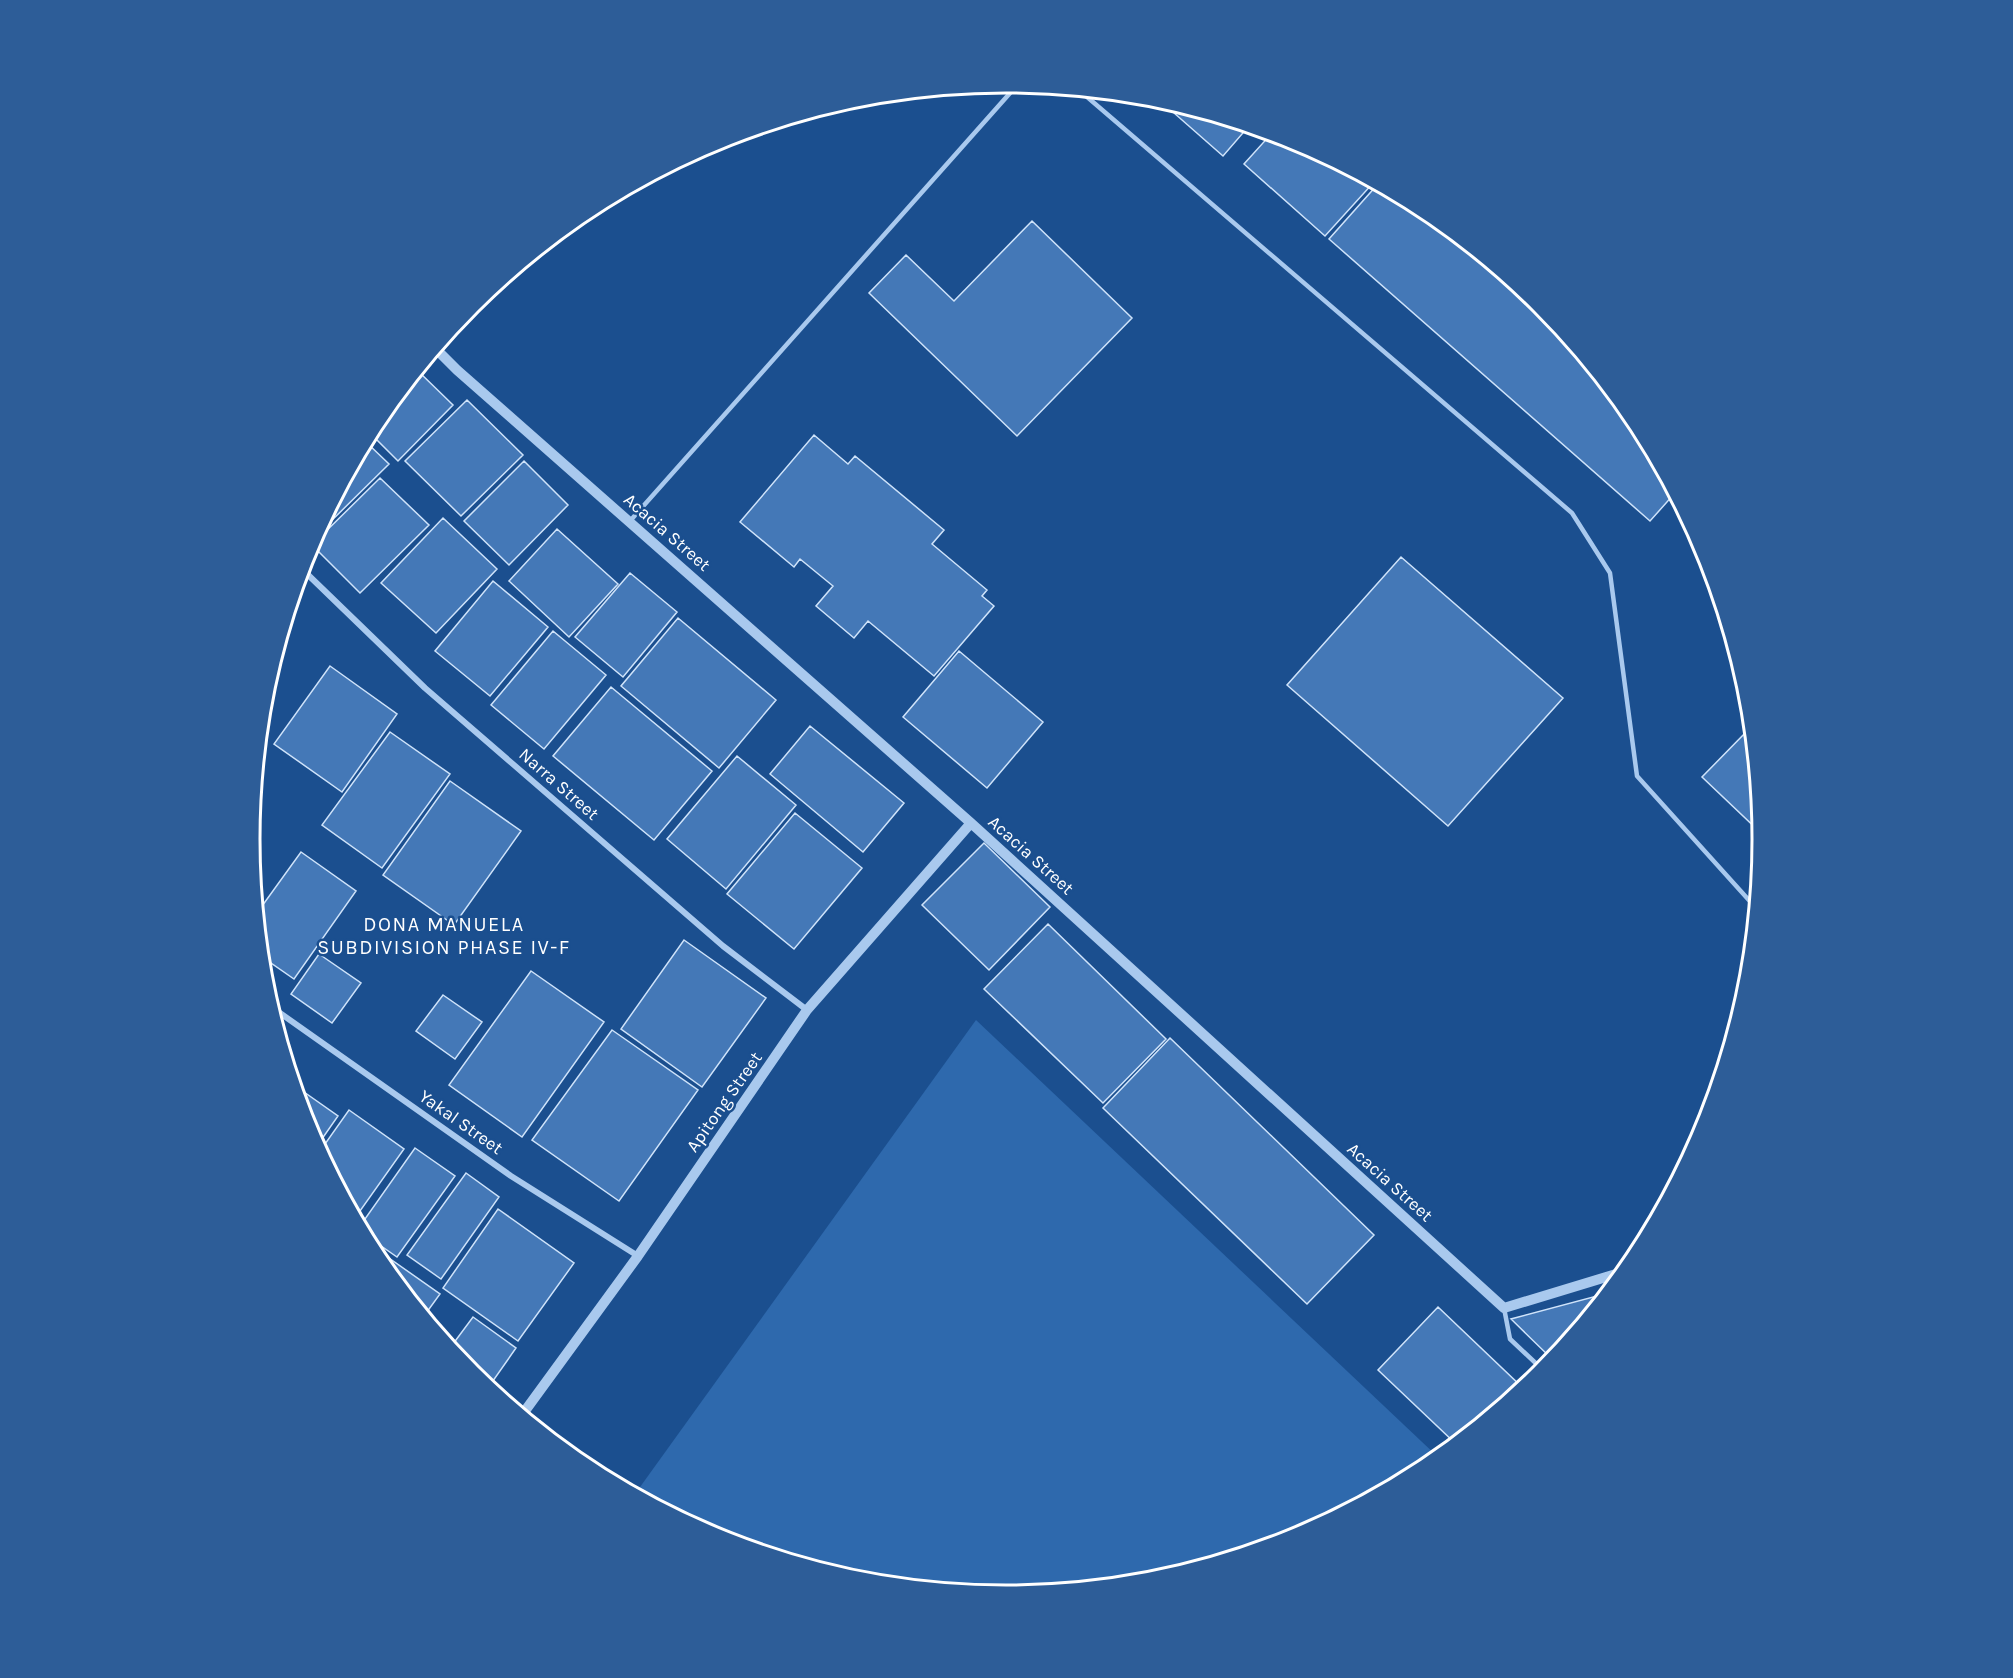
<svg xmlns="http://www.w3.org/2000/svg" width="2013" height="1678" viewBox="0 0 2013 1678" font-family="Karla,sans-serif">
  <rect width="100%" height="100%" fill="#1b4f8f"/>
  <path fill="#2e69ad" d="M976,1020l463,438 -13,10 -130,70 -142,43 -148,14 -147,-14 -142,-43 -82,-44z"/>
  <path fill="#4478b7" stroke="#cfe3fa" stroke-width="1.5" d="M1157,98l92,28 -26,30z
    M1272,133l24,7 78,42 -49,54 -81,-72z
    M1378,184l49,26 115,94 94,115 39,74 -25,28 -321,-282z
    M1032,221l100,97 -115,118 -148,-143 37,-38 48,46z
    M417,370l36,35 -55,56 -28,-28 8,-15z
    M467,400l56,55 -62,61 -56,-55z
    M814,435l34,29 7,-8 89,74 -12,14 55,46 -5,6 12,10 -60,70 -66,-55 -14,17 -38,-32 17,-20 -33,-27 -6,8 -54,-45z
    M365,441l24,23 -67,66 -2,-3z
    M524,461l44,44 -59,60 -45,-44z
    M380,478l49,47 -69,68 -48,-48z
    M443,518l54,51 -61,64 -55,-50z
    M557,529l61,55 -49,53 -60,-56z
    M1401,557l162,141 -115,128 -161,-141z
    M630,573l47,39 -54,65 -48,-40z
    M493,581l55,46 -58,69 -55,-45z
    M678,618l98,82 -57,68 -98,-82z
    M553,631l53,44 -62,74 -53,-44z
    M959,651l84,71 -56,66 -84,-71z
    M330,666l67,48 -55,78 -68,-48z
    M611,687l101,84 -58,69 -101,-84z
    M810,726l94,77 -41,49 -93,-78z
    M1752,726l10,108 -60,-57z
    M390,732l60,42 -68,94 -60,-43z
    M737,756l59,49 -70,84 -59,-50z
    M450,781l71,50 -67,94 -71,-50z
    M795,813l67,55 -68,81 -67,-55z
    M984,843l66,64 -61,63 -67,-65z
    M301,852l55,39 -62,88 -33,-23 -4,-43z
    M1048,924l118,115 -63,64 -119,-114z
    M684,940l82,58 -64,89 -81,-58z
    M319,954l42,29 -29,40 -41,-29z
    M531,971l73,51 -82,115 -73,-52z
    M443,995l39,27 -27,37 -39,-28z
    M612,1030l86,60 -79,111 -87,-61z
    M1170,1038l204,197 -67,69 -204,-196z
    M294,1085l44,31 -21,30 -10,-18z
    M349,1110l55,39 -44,62 -14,-10 -26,-50z
    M415,1148l40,28 -58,81 -33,-23 -4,-8z
    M466,1173l33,24 -58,82 -34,-24z
    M498,1209l76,54 -56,78 -75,-53z
    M379,1251l61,43 -16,22 -47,-57 -1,-3z
    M1608,1293l-55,67 -42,-41z
    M1438,1307l86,82 -68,55 -78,-74z
    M473,1317l43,31 -28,40 -17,-14 -21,-26z"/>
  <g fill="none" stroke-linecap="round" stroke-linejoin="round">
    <path stroke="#a9c9ee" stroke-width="4.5" d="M1079,90l493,423 38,60 27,203 119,132
      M630,521l388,-437
      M1504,1308l6,31 34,32"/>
    <path stroke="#a9c9ee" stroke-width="6" d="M302,569l123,119 298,258 84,64
      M270,1006l241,170 127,80"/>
    <path stroke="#a9c9ee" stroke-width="10" d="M435,348l22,22 514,453 533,485 122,-37
      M522,1415l116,-159 169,-246 164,-187"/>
  </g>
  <g text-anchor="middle" stroke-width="5" stroke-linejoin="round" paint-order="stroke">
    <g font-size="18" fill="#fff" stroke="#1b4f8f">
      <text transform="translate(667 532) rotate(41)" y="6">Acacia Street</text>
      <text transform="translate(559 784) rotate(41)" y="6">Narra Street</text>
      <text transform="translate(1031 855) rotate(42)" y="6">Acacia Street</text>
      <text transform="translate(724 1102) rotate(-55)" y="6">Apitong Street</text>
      <text transform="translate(461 1122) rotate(35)" y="6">Yakal Street</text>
      <text transform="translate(1390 1182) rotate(42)" y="6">Acacia Street</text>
    </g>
    <g font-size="20" letter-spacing="1.5" fill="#fff" stroke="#1b4f8f">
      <text x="444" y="931">DONA MANUELA<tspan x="444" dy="23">SUBDIVISION PHASE IV-F</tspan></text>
    </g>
  </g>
  <path d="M0 0H2013V1678H0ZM260 839a746 746 0 1 1 1492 0a746 746 0 1 1-1492 0Z" fill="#2d5d98" fill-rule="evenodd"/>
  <path fill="none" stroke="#fff" stroke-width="3" d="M260 839a746 746 0 1 1 1492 0a746 746 0 1 1-1492 0Z"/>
</svg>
